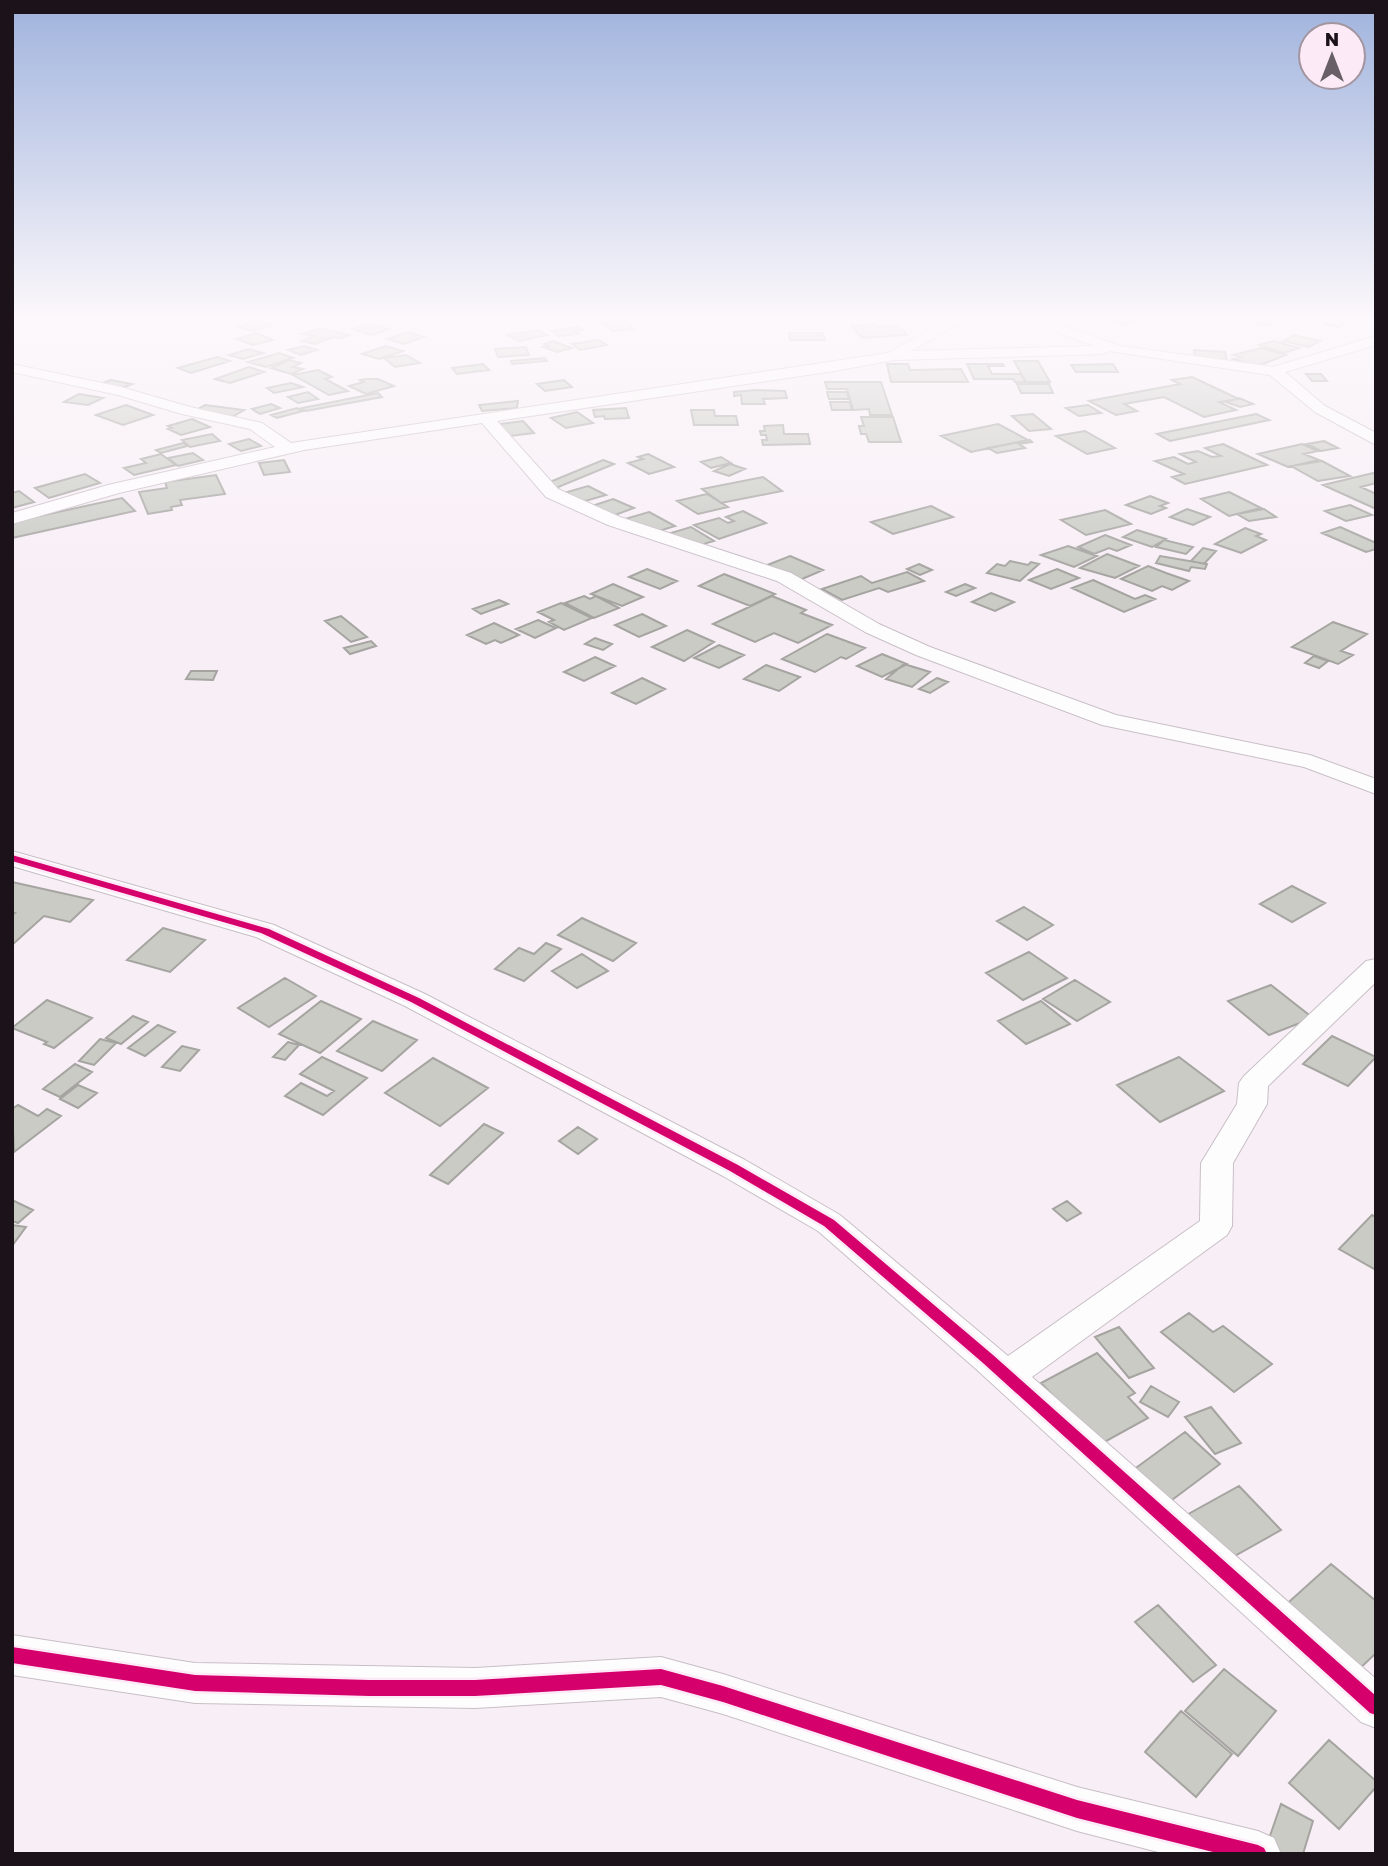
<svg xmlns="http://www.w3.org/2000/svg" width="1388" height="1866" viewBox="0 0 1388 1866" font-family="'Golos Text',sans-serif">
  <rect width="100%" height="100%" fill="#f8eff6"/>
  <path fill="#c9cbc4" stroke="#a5a4a1" stroke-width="2" d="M1128,317h22l3,1 -32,7 -11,-4z
    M1232,317h25l20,5 -9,4z
    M1338,317l13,3 -14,7 -12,-3z
    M624,320l9,9 -20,2 -11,-9z
    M258,321l14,4 -19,6 -15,-4z
    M371,324l19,5 -19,6 -18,-6z
    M873,324l3,3 23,-1 8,9 -45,3 -11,-12z
    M579,327l4,3 -8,1 4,3 -20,2 -7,-5z
    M319,328l30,7 -8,3 -8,-1 -18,7 -13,-3 12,-5 -11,-2z
    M538,330l9,5 -28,6 -12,-6z
    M408,332l16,5 -20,7 -17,-5z
    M256,333l17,7 -20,5 -17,-6z
    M789,333h34l2,7h-35z
    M1294,335l26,6 -11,6 -26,-6z
    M599,340l8,5 -27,5 -8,-6z
    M553,341l19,7 -15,4 -14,-5 6,-1 -5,-2z
    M1274,341l25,7 -15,5 -25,-8z
    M304,346l13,4 -16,5 -13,-5z
    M386,346l17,5 -24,8 -17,-5z
    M526,347l3,8 -31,2 -3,-8z
    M1261,348l25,7 -28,11 -22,-4 4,-1 -7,-2 7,-2 -7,-2z
    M249,349l14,4 -20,6 -14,-4z
    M1194,350l31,2 2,9 -32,-2z
    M279,353l14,5 -27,9 -18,-5z
    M406,355l14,8 -25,4 -11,-9z
    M217,357l13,4 -39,12 -13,-5z
    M545,358l2,3 -35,3 -1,-3z
    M289,360l12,3 -8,4 10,2 -12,5 -20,-6z
    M1014,361h24l12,21h-24z
    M483,364l6,6 -32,4 -5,-6z
    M887,364h21l2,6 51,-1 7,13h-77z
    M967,364h36l1,2h-16l4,8h29l4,8h-10l-2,-3h-39z
    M1113,364l5,8h-42l-5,-7z
    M249,367l15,5 -34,11 -15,-4z
    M318,370l14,7 -7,2 23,12 -19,4 -36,-20z
    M1306,374h15l6,7h-15z
    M1192,377l47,22 -20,3 17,8 -32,7 -40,-20 -40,7 13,7 -21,4 -27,-14 91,-17 -8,-4z
    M366,379h12l16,7 -28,8 -17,-8 15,-4 -4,-2z
    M111,380l21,4 -17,7 -21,-5z
    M564,380l8,7 -27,4 -8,-7z
    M825,382h56l11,33h-22l-1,-6 -16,1 -6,-21h-20z
    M291,383l12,4 -29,6 -7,-5z
    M1017,384h32l4,9h-32z
    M756,390l29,1 2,7 -24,1 2,5h-23l-1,-9 -7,1v-4z
    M308,392l10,7 -20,4 -10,-6z
    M827,392h20l2,7h-20z
    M378,393l4,4 -76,14 -4,-3z
    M79,394l24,4 -15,7 -24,-3z
    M1239,398l14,6 -13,3 -14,-5z
    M518,401l-1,7 -35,3 -3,-6z
    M830,402h20l2,8h-20z
    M271,404l9,4 -20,6 -8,-5z
    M126,405l27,10 -30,10 -27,-10z
    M205,405l39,5 -14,8 -39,-5z
    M1088,405l13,8 -22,3 -13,-8z
    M297,408l6,3 -26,7 -6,-3z
    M626,408l3,10 -24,1 -1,-3 -9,1 -2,-7z
    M691,410h23l1,6h21l2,9h-44z
    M577,412l16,11 -27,5 -15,-10z
    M1033,414l18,15 -22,2 -17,-15z
    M1256,414l13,6 -99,21 -13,-7z
    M861,417h32l8,25h-32l-3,-8h-5l-2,-8h5z
    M192,419l18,8 -29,8 -13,-6 4,-1 -4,-2z
    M523,421l11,12 -32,4 -10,-12z
    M998,424l30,16 -57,12 -30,-16z
    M783,425l1,9h24l2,10 -47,1 -1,-5h5l-1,-5h-5l-1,-4h5l-1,-5z
    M1085,431l30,17 -28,6 -31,-18z
    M212,434l8,7 -30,6 -8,-7z
    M249,439l12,7 -20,5 -12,-7z
    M1030,440l2,2 -13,2 6,4 -28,5 -9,-5z
    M1324,441l14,7 -17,3 -14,-7z
    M183,443l4,3 -26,7 -5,-3z
    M1223,444l44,21 -82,19 -13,-7 12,-3 -29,-13 19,-4 14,7 8,-2 -16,-8 18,-3 14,6 9,-1 -16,-8z
    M1302,444l16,7 -14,3 15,6 -31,7 -30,-13z
    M193,453l10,7 -25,6 -10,-8z
    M161,454l15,11 -42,10 -10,-7 22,-5 -5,-4z
    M648,454l26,13 -25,7 -21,-11 15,-4 -5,-2z
    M721,457l10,6 -20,5 -10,-6z
    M284,460l6,12 -26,3 -5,-12z
    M603,460l11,4 -58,24 -11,-4z
    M1322,461l28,15 -32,5 -27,-15z
    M730,464l15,5 -16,7 -15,-5z
    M1373,473l3,1v9l-15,4 15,7v15l-53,-24z
    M85,474l15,9 -51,15 -14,-10z
    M216,475l9,19 -45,6 2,5 -11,2 1,3 -24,4 -9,-22 28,-4 -2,-6z
    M763,477l19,14 -61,12 -19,-14z
    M588,486l18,9 -31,9 -18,-9z
    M19,491l15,11 -22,6v-15z
    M1229,492l32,16 -32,8 -28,-17z
    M707,494l21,13 -30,7 -21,-13z
    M1150,496l18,7 -8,3 6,2 -15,6 -25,-9z
    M122,498l13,13 -123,27v-16z
    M613,499l21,9 -27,10 -21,-10z
    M1350,505l22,10 -26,6 -21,-10z
    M931,506l22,11 -60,17 -22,-12z
    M1187,509l23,8 -17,8 -23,-8z
    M1264,509l12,8 -27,4 -12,-7z
    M1105,510l26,14 -45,11 -25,-15z
    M743,511l23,12 -47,16 -25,-14 25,-7 9,5 6,-2 -8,-4z
    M649,512l26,14 -32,10 -25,-15z
    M691,527l23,14 -28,8 -22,-14z
    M1340,527l36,16v6l-10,3 -44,-19z
    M1245,528l16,6 -5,2 10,4 -25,13 -26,-9z
    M1137,530l29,9 -14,8 -29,-10z
    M1105,535l26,10 -14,6 -8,-3 -15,6 -16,-7z
    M1164,540l29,7 -7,7 -30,-7z
    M1068,546l29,10 -23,11 -33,-12z
    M1203,548l13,3 -12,13 -13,-3z
    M1107,554l32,12 -24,12 -35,-10z
    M790,556l33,14 -30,13 -33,-15z
    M1160,556l47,8 -2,5 -14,-2 -2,4 -33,-8z
    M1010,561l18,4 3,-3 8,2 -19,17 -33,-8 10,-9 8,2z
    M919,564l13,6 -12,5 -13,-6z
    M1148,566l18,7 23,8 -17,9 -10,-4 -10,5 -31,-12z
    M647,569l30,12 -17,8 -31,-12z
    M1057,569l22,9 -28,11 -22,-9z
    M907,572l17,9 -36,11 -9,-4 -37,12 -20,-11 39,-13 11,7z
    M724,574l51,20 -25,12 -51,-20z
    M1093,580l42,19 10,-4 10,4 -31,13 -52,-24z
    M613,584l30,13 -21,9 -31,-12z
    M965,584l10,4 -19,8 -10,-4z
    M991,593l23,9 -19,9 -23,-9z
    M584,596l6,3 6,-3 23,12 -25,10 -29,-15z
    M772,596l34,14 -5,3 31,12 -34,18 -24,-10 -19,9 -42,-18z
    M499,600l9,4 -27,10 -8,-5z
    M561,603l31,15 -28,12 -15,-8 5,-2 -16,-8z
    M642,614l24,12 -27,11 -24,-12z
    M341,616l26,21 -16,5 -26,-21z
    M538,620l18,8 -21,10 -19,-9z
    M1333,622l34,12 -26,17 12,4 -15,9 -46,-17z
    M494,623l25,12 -18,8 -6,-3 -9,4 -19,-9z
    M687,630l27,12 -30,19 -32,-14z
    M827,634l38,14 -19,11 -5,-2 -26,15 -33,-13z
    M595,638l17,6 -9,6 -18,-6z
    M371,641l5,5 -26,8 -6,-6z
    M719,645l25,10 -25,13 -25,-10z
    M882,654l25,10 -25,13 -25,-11z
    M1314,656l14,5 -9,7 -14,-5z
    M595,657l20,9 -31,15 -20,-9z
    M904,664l26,8 -18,15 -26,-8z
    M766,665l34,12 -21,14 -35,-12z
    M191,671h26l-4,9 -27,-1z
    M642,678l23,11 -29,15 -24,-11z
    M937,678l11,4 -18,11 -11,-4z
    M12,882l81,18 -23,22 -26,-6 -32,29v-30l3,-2 -3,-1z
    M1292,886l33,17 -33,19 -32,-18z
    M1024,907l29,18 -26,15 -30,-19z
    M582,918l54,25 -23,18 -55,-26z
    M163,928l42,12 -35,32 -43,-12z
    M546,943l15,6 -37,32 -29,-12 24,-21 15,6z
    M1029,952l38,26 -44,22 -37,-27z
    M582,954l26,17 -31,17 -25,-17z
    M285,978l31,18 -47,31 -31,-19z
    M1075,980l35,22 -33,19 -34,-22z
    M1271,985l42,33 -44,17 -41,-34z
    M47,1000l45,18 -38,30 -10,-4 3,-2 -35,-14z
    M321,1001l40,18 -41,34 -41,-19z
    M1041,1001l29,23 -44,20 -28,-23z
    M133,1016l15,6 -27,22 -15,-6z
    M373,1021l44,19 -35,31 -45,-20z
    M158,1025l17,7 -30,24 -17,-8z
    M1332,1036l44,21 -28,29 -45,-22z
    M100,1039l16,4 -22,22 -15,-4z
    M288,1042l11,3 -14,15 -12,-3z
    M182,1046l17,4 -19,21 -18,-4z
    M322,1057l45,21 -44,37 -38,-19 16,-13 26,13 7,-5 -34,-17z
    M1179,1057l45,34 -64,31 -43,-37z
    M433,1058l55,30 -48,38 -55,-33z
    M75,1064l17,8 -32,25 -17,-8z
    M78,1085l19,8 -19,15 -18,-9z
    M18,1105l20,11 9,-7 14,7 -47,36 -2,-43z
    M484,1124l19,9 -55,51 -18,-9z
    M578,1127l19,12 -19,15 -19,-13z
    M12,1200l21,10 -15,13 -6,-2z
    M1067,1201l14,12 -14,8 -14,-12z
    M1372,1215l4,2v53l-37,-21z
    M12,1225l14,2 -14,19z
    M1189,1313l24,19 10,-6 49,38 -38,28 -73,-60z
    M1119,1327l35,41 -25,10 -34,-41z
    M1097,1353l38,40 -7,4 20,21 -49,27 -58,-62z
    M1151,1386l28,16 -11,15 -28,-15z
    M1211,1407l30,36 -26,11 -30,-37z
    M1185,1432l35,32 -52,39 -35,-33z
    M1239,1486l42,44 -57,32 -41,-45z
    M1331,1564l45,37v52l-23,22 -73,-65z
    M1158,1605l58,60 -23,17 -58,-60z
    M1224,1669l52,42 -38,45 -53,-45z
    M1181,1711l51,43 -36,43 -51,-45z
    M1329,1740l47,41v6l-37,42 -50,-46z
    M1281,1804l32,17 -10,33 -39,-1z"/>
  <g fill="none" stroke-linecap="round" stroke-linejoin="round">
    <g stroke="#c8bfc6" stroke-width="2">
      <path id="minor" d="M953,317h17l-59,34 183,-5 -76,-29h20l83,29 152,21 103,-31v9l-91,27 40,34 51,27v12l-61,-33 -45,-37 -161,-24 -6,3 -209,6 -60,11 -337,50 61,68 62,28 171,56 88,51 51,23 186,68 194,40 66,24v15l-72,-27 -202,-42 -186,-70 -51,-23 -88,-51 -169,-56 -62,-28 -64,-74 -178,27 -185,43 -107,31v-11l96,-28 167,-38 -25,-18 -68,-15 -64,-19 -106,-23v-8l109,23 69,20 72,16 29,20 597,-90z
        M12,851l262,74 151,69 320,166 95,55 168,141 192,-135 1,-58 36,-59 2,-21 5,-7 122,-115 10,-2v23l-108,104 -1,18 -34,59 -1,63 -5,9 -195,142 344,302v49l-15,-6 -385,-353 -158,-138 -95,-55 -318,-170 -149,-69 -244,-71z
        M12,1635l183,28 280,5 186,-11 62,17 354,113 181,44 16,7 7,16h-115l-89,-23 -354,-117 -62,-17 -186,11 -280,-5 -183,-28z"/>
    </g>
    <use href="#minor" fill="#fefdfe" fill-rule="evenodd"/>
    <g stroke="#fcebf7" stroke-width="5">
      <path id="cycleway" d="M12,855l257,74 150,69 319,167 96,55 159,135 383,341v19l-6,-2 -387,-350 -159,-137 -94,-55 -319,-169 -150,-69 -249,-72z
        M12,1647l183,28 174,5h106l186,-11 62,17 354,114 181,45 6,3 3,6h-46l-144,-36 -354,-116 -62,-17 -186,11h-106l-174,-5 -183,-28z"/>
    </g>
    <use href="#cycleway" fill="#d6006c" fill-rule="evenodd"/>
  </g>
  <linearGradient id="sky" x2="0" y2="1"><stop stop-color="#a0b3dd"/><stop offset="0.55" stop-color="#fcf8fb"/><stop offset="1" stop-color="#fcf8fb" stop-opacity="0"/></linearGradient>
  <rect width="1388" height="578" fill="url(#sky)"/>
  <rect width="1388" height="1866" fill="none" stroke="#1c131a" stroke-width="28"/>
  <g transform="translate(1332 56)"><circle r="33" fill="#fcebf7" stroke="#a2959f" stroke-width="2"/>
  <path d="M0-5L12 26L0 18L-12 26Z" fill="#696067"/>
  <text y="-10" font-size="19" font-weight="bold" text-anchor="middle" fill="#1c131a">N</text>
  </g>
</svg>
